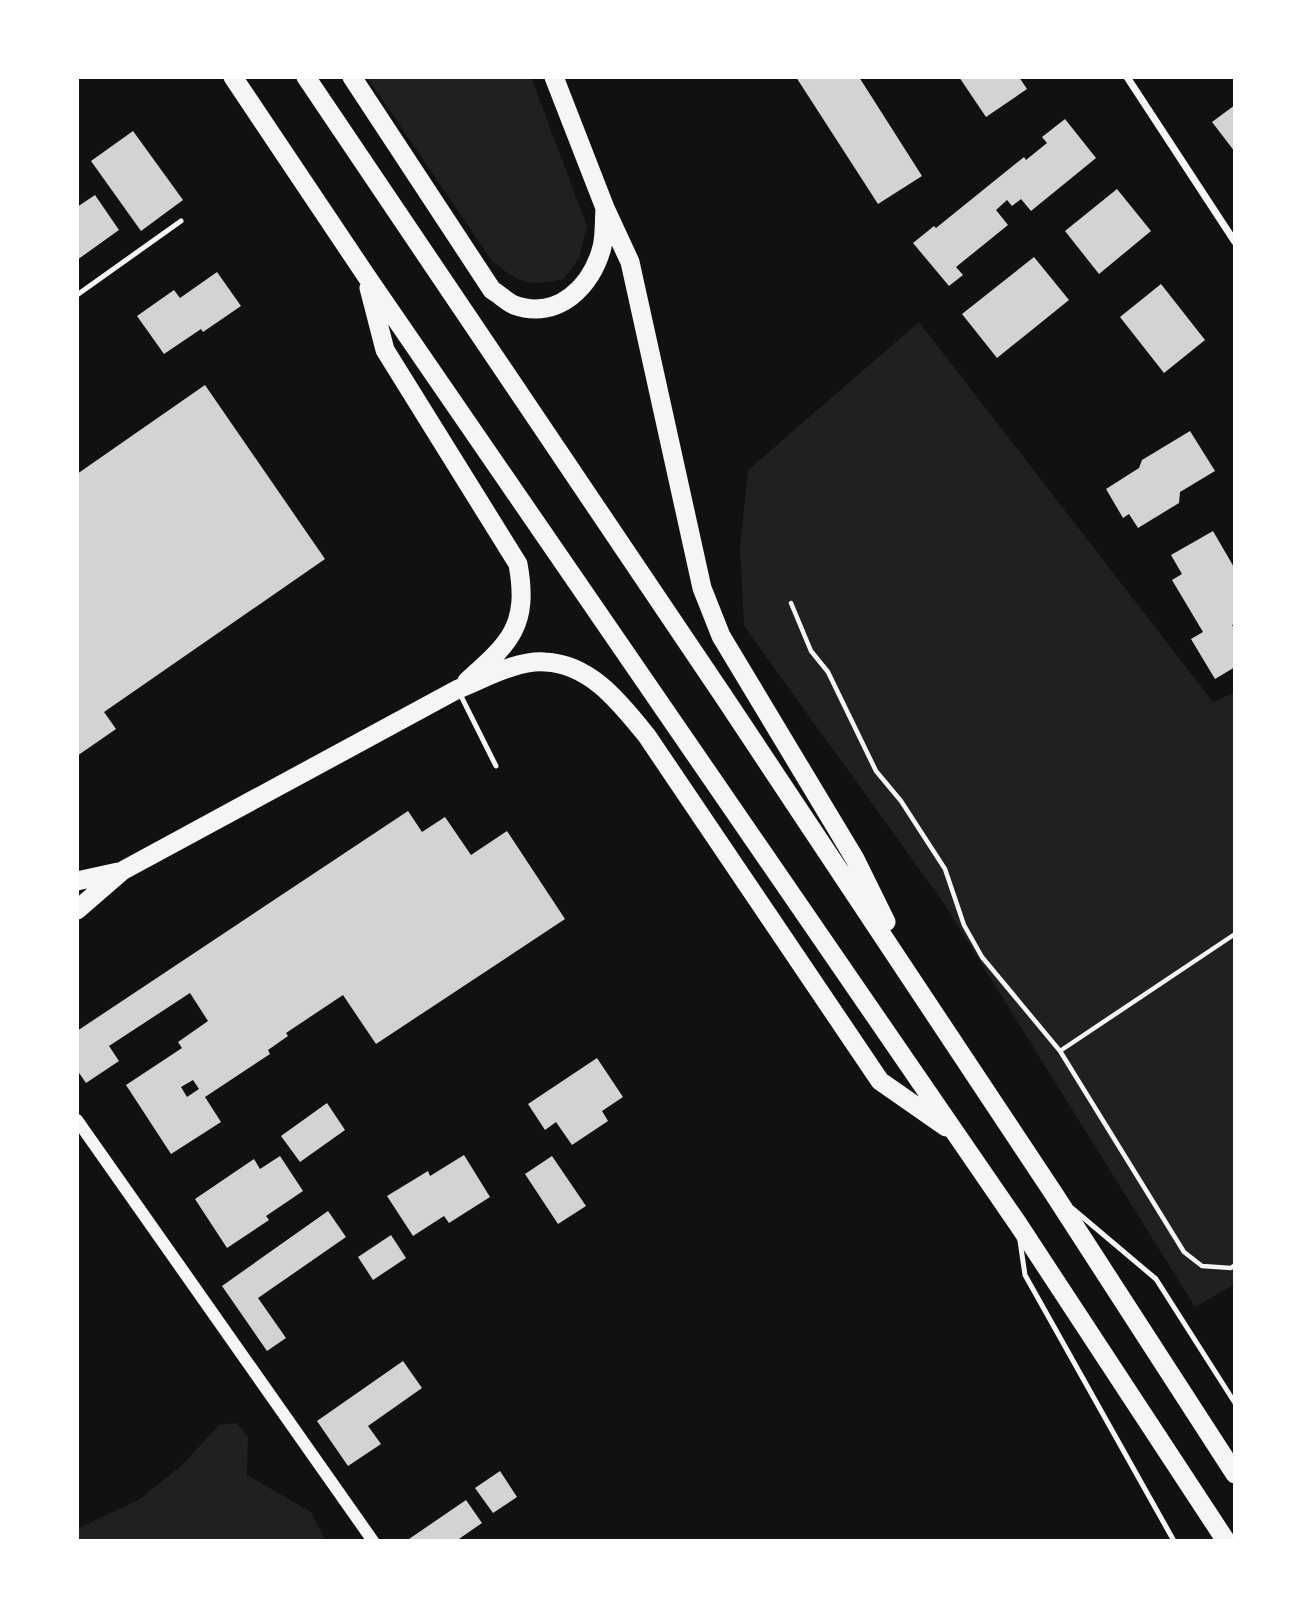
<svg xmlns="http://www.w3.org/2000/svg" width="1312" height="1618" viewBox="0 0 1312 1618" font-family="Barlow,sans-serif">
  <rect width="100%" height="100%" fill="#111"/>
  <path fill="#202020" d="M367,77h164l56,149 -8,32 -15,21c-37,8 -43,5 -72,-18z
    M919,322l294,380 22,-10v592l-40,23 -252,-405 -199,-276 -4,-79 8,-77z
    M237,1423l11,14 -1,38 64,37 15,29h-249v-12l63,-30 42,-34 37,-40z"/>
  <path fill="#d3d3d3" fill-rule="evenodd" d="M796,77h63l63,99 -44,28z
    M959,77h60l8,12 -41,28z
    M1235,105v47l-23,-30z
    M1065,119l31,39 -65,53 -10,-12 -9,7 -5,-6 -11,10 12,15 -52,42 7,8 -14,11 -36,-43 21,-17 2,2 88,-71 2,3 21,-17 -5,-6z
    M133,131l50,69 -42,31 -50,-70z
    M1117,189l34,42 -52,43 -34,-43z
    M95,195l24,35 -42,30v-53z
    M1034,257l35,43 -72,58 -35,-44z
    M217,272l24,34 -38,26 -2,-3 -37,25 -27,-38 37,-26 6,8z
    M1161,284l44,56 -41,33 -44,-56z
    M205,385l120,174 -221,153 12,17 -39,27v-282z
    M1190,431l25,40 -35,21 -1,11 -41,25 -9,-14 -6,4 -17,-29 33,-21 3,-8z
    M1213,531l22,38v55l-3,1 3,5v37l-20,12 -24,-40 12,-7 -31,-52 10,-6 -11,-19z
    M408,811l14,21 23,-15 26,38 36,-24 58,88 -189,125 -33,-49 -57,38 2,3 -20,14 2,4 -65,43 16,25 -50,32 -45,-69 56,-37 -4,-6 30,-21 -18,-28 -81,53 10,15 -33,22 -9,-13v-39zM193,1080l6,9 -12,8 -6,-10z
    M597,1058l26,39 -21,14 6,10 -36,24 -16,-23 -11,8 -17,-26z
    M327,1103l18,27 -45,32 -19,-26z
    M464,1155l26,42 -41,26 -5,-7 -31,20 -26,-40 41,-25 2,5z
    M280,1156l23,35 -37,25 3,4 -42,28 -32,-49 59,-40 6,10z
    M552,1156l34,50 -28,18 -33,-50z
    M328,1211l18,26 -88,61 28,40 -19,13 -45,-65z
    M391,1235l15,23 -33,22 -15,-23z
    M403,1361l19,27 -54,38 13,18 -33,22 -31,-45z
    M500,1471l17,26 -24,16 -18,-25z
    M466,1500l16,23 -26,18h-46l-1,-2z"/>
  <g fill="none" stroke-linecap="round" stroke-linejoin="round">
    <path stroke="#f5f5f5" stroke-width="4.5" d="M791,603l20,48 17,21 48,99 25,30 44,68 19,56 18,32 78,94 124,201 18,14 29,2 4,-3
      M1060,1051l175,-117"/>
    <path stroke="#f5f5f5" stroke-width="5" d="M77,295l104,-74
      M459,692l37,74
      M1073,1209l83,70 79,124
      M1020,1241l5,34 149,266"/>
    <path stroke="#f5f5f5" stroke-width="7" d="M1127,77l108,165"/>
    <path stroke="#f5f5f5" stroke-width="12" d="M77,1120l296,421"/>
    <path stroke="#f5f5f5" stroke-width="19" d="M233,77l132,197 653,950 208,317
      M306,77l418,620 330,497 181,280
      M352,77l140,213c7,4 14,11 22,15 44,16 78,-19 88,-58 3,-12 2,-26 3,-38
      M554,77l51,131 25,54 72,326 19,48 134,223 31,63
      M369,288l16,62 133,214c11,61 -7,78 -51,117
      M77,881l41,-9
      M77,910l45,-39 336,-182c26,-10 58,-29 87,-27 46,2 76,42 102,74l233,345 66,46"/>
  </g>
  <rect width="1312" height="1618" fill="none" stroke="#ffffff" stroke-width="158"/>
</svg>
